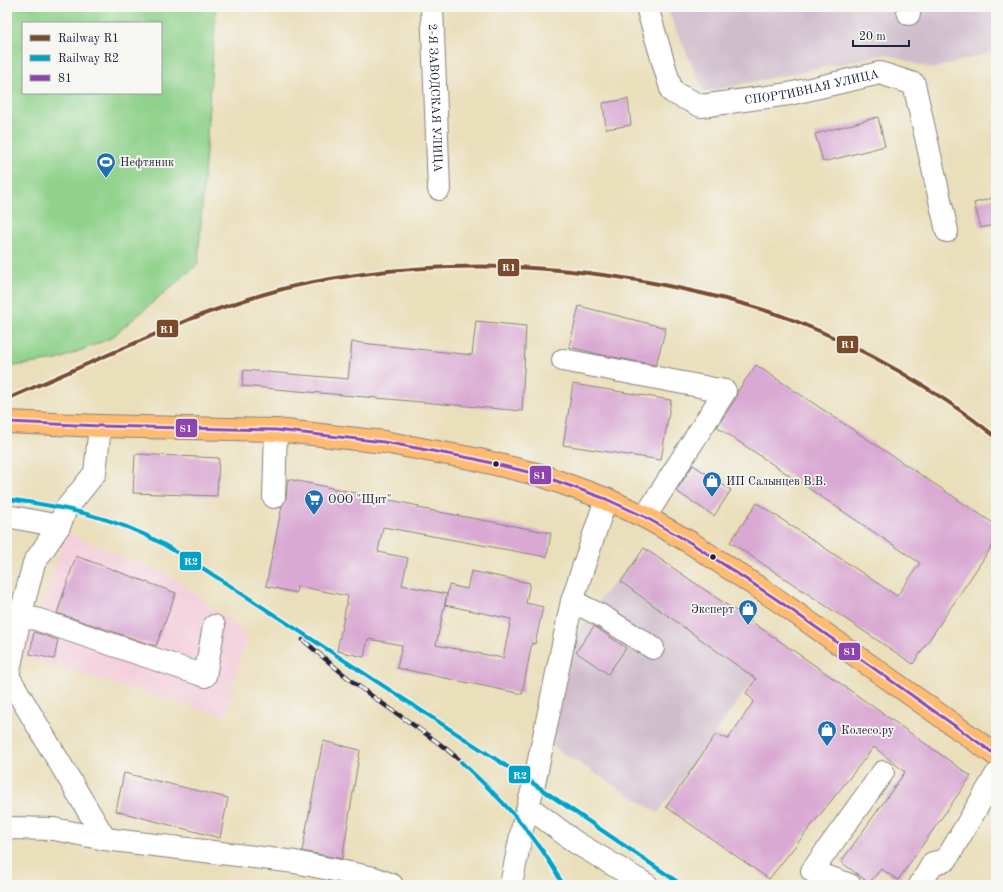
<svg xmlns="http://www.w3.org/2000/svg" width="1003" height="892" viewBox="0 0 1003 892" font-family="'Old Standard TT',serif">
  <rect width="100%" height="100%" fill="#f6f6f2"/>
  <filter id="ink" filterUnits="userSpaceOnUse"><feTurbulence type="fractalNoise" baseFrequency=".025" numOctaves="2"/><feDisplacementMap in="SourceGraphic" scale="8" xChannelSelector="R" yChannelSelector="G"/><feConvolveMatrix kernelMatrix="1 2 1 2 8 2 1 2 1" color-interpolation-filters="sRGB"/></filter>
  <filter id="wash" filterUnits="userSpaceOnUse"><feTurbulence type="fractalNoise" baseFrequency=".012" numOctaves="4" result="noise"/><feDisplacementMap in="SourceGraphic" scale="16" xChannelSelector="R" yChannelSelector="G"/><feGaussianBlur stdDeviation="0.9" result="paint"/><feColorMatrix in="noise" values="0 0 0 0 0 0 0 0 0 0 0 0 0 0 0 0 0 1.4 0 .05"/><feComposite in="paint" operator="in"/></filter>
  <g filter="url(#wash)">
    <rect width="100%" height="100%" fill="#eadfbb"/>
    <path fill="#f4cfdc" d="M66,533l108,44 73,58 -22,81 -33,-9 -168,-50z"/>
    <path fill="#d0bdcc" d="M666,7h330v44l-64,18 -46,-15 -182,38z
      M642,550l136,95 -120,168 -108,-68 26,-106 14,-28z"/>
    <path fill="#90d28b" stroke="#597a63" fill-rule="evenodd" d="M7,7h209l-18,257 -87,74 -54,22 -50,7zM23,23h138v70h-138z"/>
    <g id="blocks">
      <path fill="#d9a8d3" d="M628,99l3,26 -25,4 -3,-26z
        M878,117l7,29 -62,16 -8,-28z
        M996,197v27l-15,4 -7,-25z
        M579,306l87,22 -10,37 -54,-10 -33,-8z
        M476,321l50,5 -4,85 -280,-25 2,-16 104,9 4,-37 120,13z
        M756,365l240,160v15l-83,124 -183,-122 27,-39 140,93 23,-33 -203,-136 19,-29 1,-6z
        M573,384l98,16 -10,60 -98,-15z
        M135,454l84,4 -2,38 -84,-3z
        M693,465l38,25 -17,26 -38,-25z
        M288,479l131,27 -1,2 133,25 -4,24 -164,-30 -5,25 30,6 -6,27 45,9 -11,51 67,13 8,-39 -66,-14 4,-20 18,4 4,-18 59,12 -4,20 17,4 -8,37 -3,-1 -10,51 -125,-26 5,-23 -34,-6 -4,18 -27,-6 11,-55 -51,-10 -1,7 -30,-7 16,-80 4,-8z
        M644,548l166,114 161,114 -73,104 -17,-11 -12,14 -28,-21 64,-90 -31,-25 -105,132 -103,-72 50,-73 12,5 26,-38 -8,-8 10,-14 -135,-97z
        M76,556l100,37 -20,53 -99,-33z
        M594,626l32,22 -18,26 -32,-22z
        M34,632l24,8 -4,19 -24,-5z
        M323,741l37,9 -18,109 -40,-8z
        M124,773l104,25 -8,40 -104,-27z"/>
    </g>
  </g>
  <g filter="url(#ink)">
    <use href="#blocks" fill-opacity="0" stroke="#86807b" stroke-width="1"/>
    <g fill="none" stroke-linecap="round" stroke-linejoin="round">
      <g stroke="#86807b" stroke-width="24">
        <g id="minor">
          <path id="s1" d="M432,7l7,182"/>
          <path id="s2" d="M647,7l25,85 29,14 88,-12 91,-21 34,11 33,147"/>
          <path d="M907,7l2,7"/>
          <path d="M563,360l162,31 -80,126"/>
          <path d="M100,426l-5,47 -29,36 -7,17 -25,37 -14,54 -12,59 97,163"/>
          <path d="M274,497l2,-67"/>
          <path d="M7,516l52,10"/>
          <path d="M572,601l28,14 53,33"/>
          <path d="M20,617l16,2 169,57 9,-50"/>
          <path d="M529,807l46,35 72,43"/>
          <path d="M7,828l47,1 51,10 190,23 79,16 18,7"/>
          <path d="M511,885l12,-60 11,-41 38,-183 34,-102"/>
          <path d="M850,885l-38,-14 71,-99"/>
          <path d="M920,885l13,-22 13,-3 50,-85"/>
        </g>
      </g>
      <g stroke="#86807b" stroke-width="24">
        <path id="major" d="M7,422l93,4 176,4 108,12 91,17 65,16 66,24 39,18 46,26 85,56 220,156"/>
      </g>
      <use href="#minor" stroke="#fff" stroke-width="22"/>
      <use href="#major" stroke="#ffbb71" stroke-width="22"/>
      <g stroke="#22223b" stroke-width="4.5">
        <path id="rail" d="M7,499c53,7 107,18 154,44 14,8 26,16 40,24l333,217 148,101
          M303,640c19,16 38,33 58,48 28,21 57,39 84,60 45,36 92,86 118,137"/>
      </g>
      <use href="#rail" stroke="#f6f6f2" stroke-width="3" stroke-dasharray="9" stroke-linecap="butt"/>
      <g stroke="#f6f6f2" stroke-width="6">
        <path id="bus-1" d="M7,422l93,4 176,4 108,12 91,17 65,16 66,24 39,18 46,26 85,56 220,156"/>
      </g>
      <use href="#bus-1" stroke="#8e44ad" stroke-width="3"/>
      <g stroke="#f6f6f2" stroke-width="7">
        <path id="rail-1" d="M7,399l183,-80c30,-11 59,-21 89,-29 28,-8 56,-12 84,-16 106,-14 211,-8 315,14 38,8 78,18 115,32 73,29 141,68 203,117"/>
      </g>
      <g stroke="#f6f6f2" stroke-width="7">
        <path id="rail-2" d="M7,499c53,7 107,18 154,44 14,8 26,16 40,24l333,217 148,101
          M461,762c39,36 78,75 102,123"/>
      </g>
      <use href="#rail-1" stroke="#7a4b2a" stroke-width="4"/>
      <use href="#rail-2" stroke="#02a2c7" stroke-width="4"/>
    </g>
  </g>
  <defs>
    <g id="stadium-pin" transform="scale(1)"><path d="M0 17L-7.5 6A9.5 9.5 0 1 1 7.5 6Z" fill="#1f6fb2" stroke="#f6f6f2"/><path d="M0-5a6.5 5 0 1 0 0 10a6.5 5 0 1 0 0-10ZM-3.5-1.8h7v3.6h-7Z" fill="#fff"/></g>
    <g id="shop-pin" transform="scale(1)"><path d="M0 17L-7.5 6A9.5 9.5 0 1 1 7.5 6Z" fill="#1f6fb2" stroke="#f6f6f2"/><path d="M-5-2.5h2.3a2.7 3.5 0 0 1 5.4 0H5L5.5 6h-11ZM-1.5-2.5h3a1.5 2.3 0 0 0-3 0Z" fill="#fff"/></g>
    <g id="supermarket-pin" transform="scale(1)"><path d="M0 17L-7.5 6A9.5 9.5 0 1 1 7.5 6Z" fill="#1f6fb2" stroke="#f6f6f2"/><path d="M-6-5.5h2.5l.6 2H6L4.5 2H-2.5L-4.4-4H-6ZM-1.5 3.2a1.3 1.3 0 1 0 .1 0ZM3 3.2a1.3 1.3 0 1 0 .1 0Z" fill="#fff"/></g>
  </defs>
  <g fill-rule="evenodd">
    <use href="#stadium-pin" x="106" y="162"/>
    <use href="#shop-pin" x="712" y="481"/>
    <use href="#supermarket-pin" x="314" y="499"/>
    <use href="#shop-pin" x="748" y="609"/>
    <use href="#shop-pin" x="827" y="730"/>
  </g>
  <g fill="#22223b" stroke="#f6f6f2" stroke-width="1.5">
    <circle cx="496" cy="464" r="3.5"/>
    <circle cx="713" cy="557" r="3.5"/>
  </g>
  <g text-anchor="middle" stroke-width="3.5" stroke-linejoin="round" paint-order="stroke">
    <g font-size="12" fill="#22223b" stroke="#f6f6f2">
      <text dy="4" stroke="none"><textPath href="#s2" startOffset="233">СПОРТИВНАЯ УЛИЦА</textPath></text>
      <text dy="4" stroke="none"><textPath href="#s1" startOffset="91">2-Я ЗАВОДСКАЯ УЛИЦА</textPath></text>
    </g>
    <g font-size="12" fill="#22223b" stroke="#f6f6f2" text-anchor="start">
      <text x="120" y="166">Нефтяник</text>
      <text x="726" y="485">ИП Салынцев В.В.</text>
      <text x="328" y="503">ООО "Щит"</text>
      <text x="734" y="613" text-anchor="end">Эксперт</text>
      <text x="841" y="734">Колесо.ру</text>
    </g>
  </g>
  <g stroke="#f6f6f2" stroke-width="1.5">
    <rect x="497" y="258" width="23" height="19" rx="4" fill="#7a4b2a"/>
    <rect x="156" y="319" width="23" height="19" rx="4" fill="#7a4b2a"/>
    <rect x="836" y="335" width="23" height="19" rx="4" fill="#7a4b2a"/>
    <rect x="175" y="418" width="23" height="20" rx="4" fill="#8e44ad"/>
    <rect x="529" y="465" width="23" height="20" rx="4" fill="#8e44ad"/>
    <rect x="179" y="551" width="23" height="20" rx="4" fill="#02a2c7"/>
    <rect x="838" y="642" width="23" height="19" rx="4" fill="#8e44ad"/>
    <rect x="508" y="765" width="23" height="19" rx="4" fill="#02a2c7"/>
  </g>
  <g font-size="11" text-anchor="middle" font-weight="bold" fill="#fff">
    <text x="509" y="271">R1</text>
    <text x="167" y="333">R1</text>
    <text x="848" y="348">R1</text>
    <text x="186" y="432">81</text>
    <text x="540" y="479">81</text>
    <text x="191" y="565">R2</text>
    <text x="850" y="655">81</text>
    <text x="520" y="779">R2</text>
  </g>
  <rect width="1003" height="892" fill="none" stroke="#f6f6f2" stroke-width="24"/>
  <rect x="22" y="22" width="140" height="72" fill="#f6f6f2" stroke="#a1a1a9"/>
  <rect x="30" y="35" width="20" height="6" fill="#7a4b2a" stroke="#a1a1a9"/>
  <text x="58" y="42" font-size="12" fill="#22223b">Railway R1</text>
  <rect x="30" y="55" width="20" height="6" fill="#02a2c7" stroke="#a1a1a9"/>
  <text x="58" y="62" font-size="12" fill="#22223b">Railway R2</text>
  <rect x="30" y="75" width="20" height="6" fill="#8e44ad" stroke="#a1a1a9"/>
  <text x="58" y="82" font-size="12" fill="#22223b">81</text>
  <path d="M853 40v6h56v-6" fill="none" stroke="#22223b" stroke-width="2"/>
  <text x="859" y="40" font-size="12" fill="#22223b" stroke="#f6f6f2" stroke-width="3" paint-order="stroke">20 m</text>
</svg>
